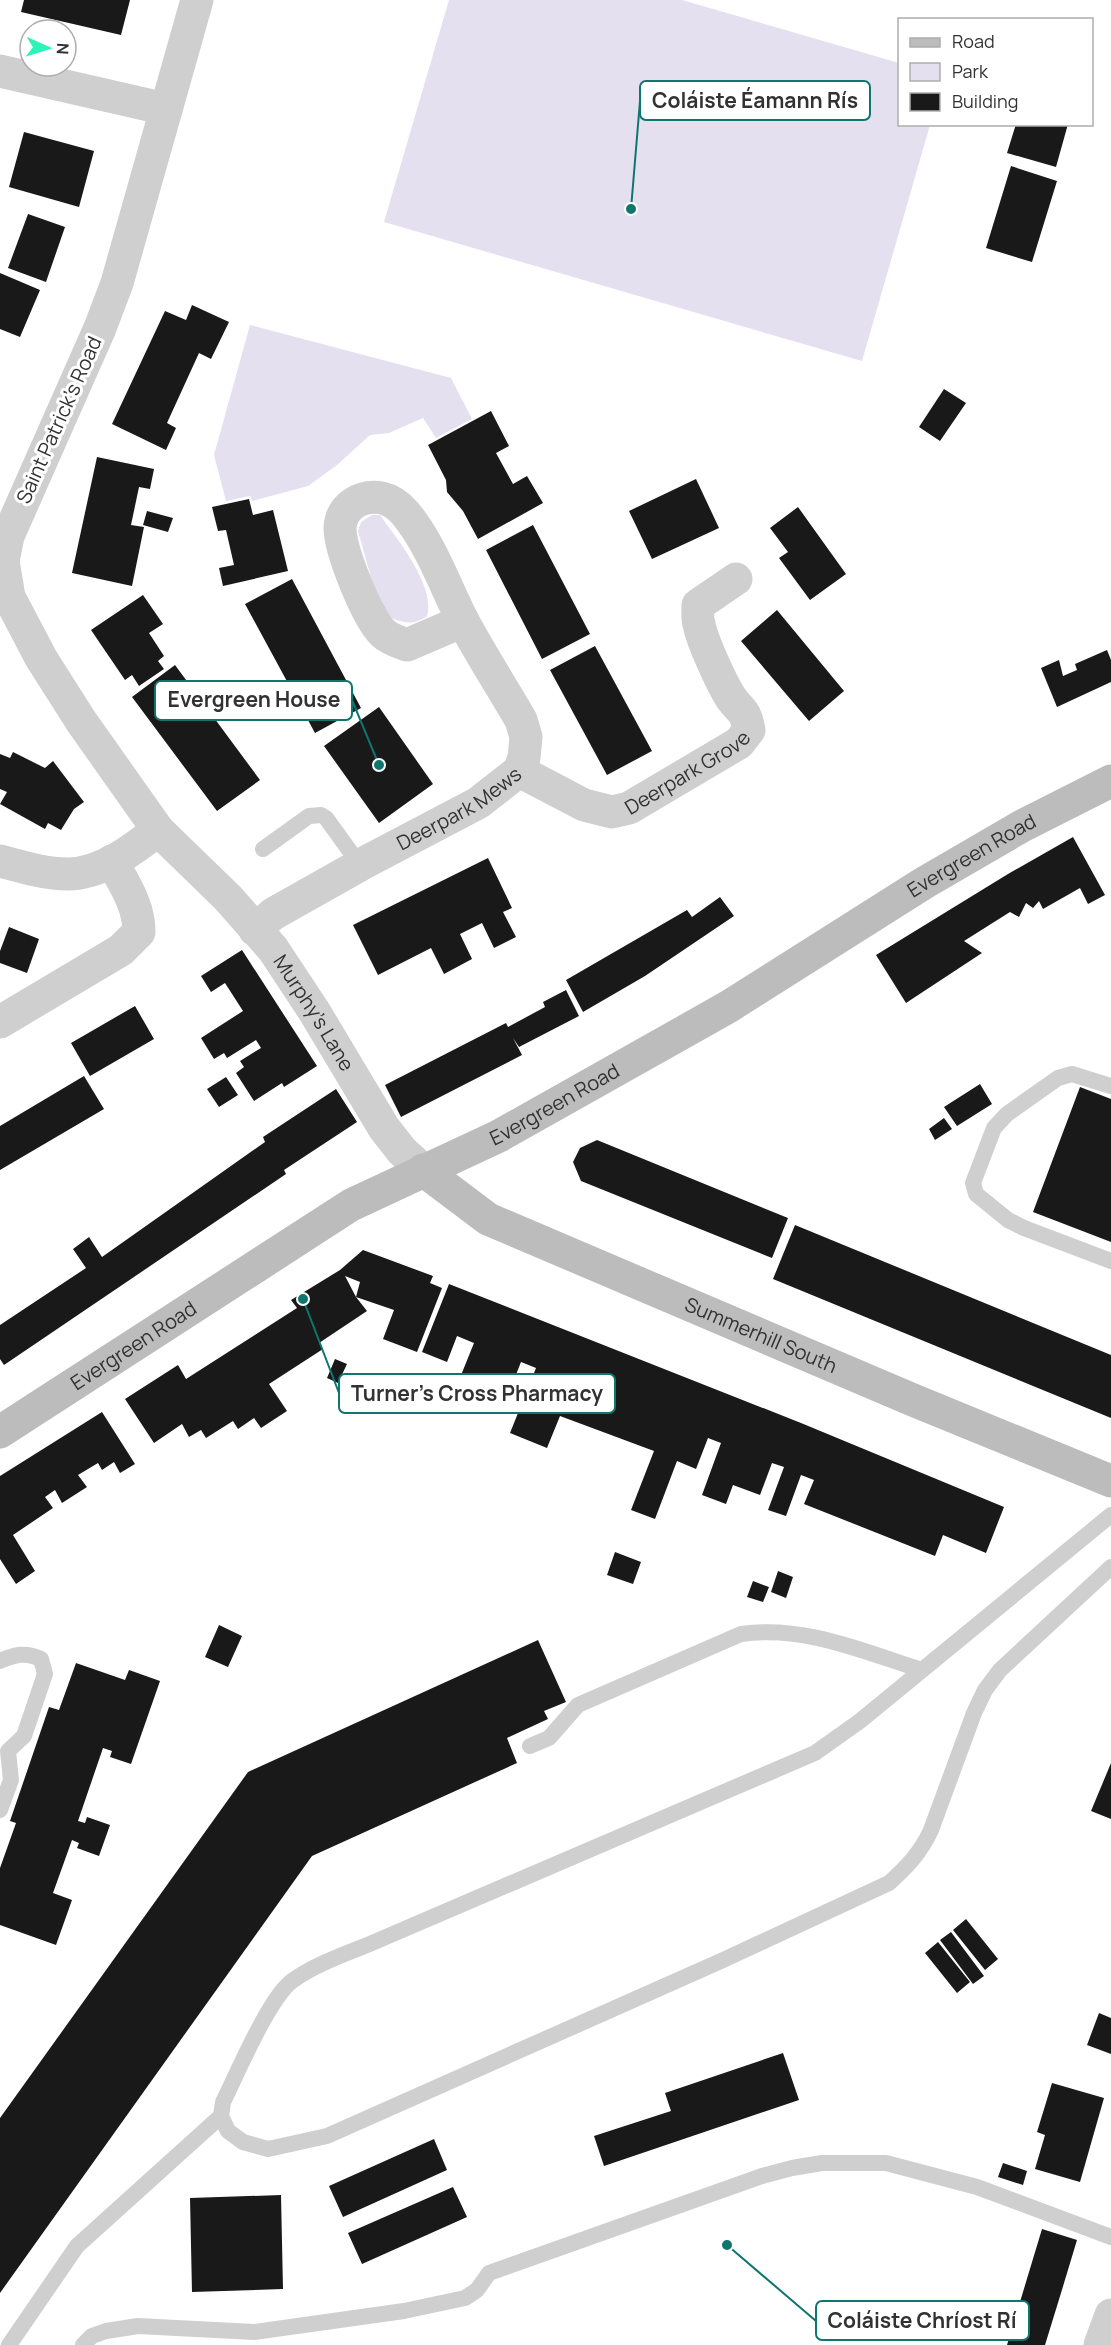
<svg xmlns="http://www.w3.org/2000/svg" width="1111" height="2345" viewBox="0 0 1111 2345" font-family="Manrope,sans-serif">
  <rect width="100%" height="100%" fill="#fff"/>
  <path fill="#e4e0f0" d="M449,0h233l217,63 1,61 30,1 -68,236 -478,-139z
    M250,325l201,53 21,41 -36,19 -13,-20 -34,15 -19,2 -33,30 -29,21 -56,15 -2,-5 -24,5 -12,-46z
    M372,515h8c17,24 56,71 47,101 -14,10 -23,7 -38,1l-14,-25 -17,-61 3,-9z"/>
  <path fill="#191919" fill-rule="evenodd" d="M24,0h106l-9,35 -100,-23z
    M1016,124h52l-12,43 -49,-14z
    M24,132l70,19 -15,56 -70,-20z
    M1011,166l46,15 -25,81 -46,-14z
    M28,214l37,13 -19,55 -38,-14z
    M0,273l40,17 -20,47 -20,-8z
    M192,305l37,17 -18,37 -12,-6 -32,70 9,5 -10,22 -54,-26 53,-113 21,9z
    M944,389l22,14 -26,38 -21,-14z
    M491,411l18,35 -13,7 17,31 14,-8 16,27 -65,36 -15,-28 -16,-19 -1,-12 -18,-35z
    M97,457l57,12 -4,20 -11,-2 -8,38 13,2 -12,59 -60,-13z
    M696,479l23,49 -67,31 -23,-48z
    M249,499l4,16 20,-5 15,61 -65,15 -4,-18 15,-3 -8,-35 -8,1 -6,-24z
    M798,507l48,67 -36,26 -31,-42 9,-6 -18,-24z
    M147,511l26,7 -5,14 -25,-7z
    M533,525l57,109 -48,25 -56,-109z
    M292,579l69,129 -46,25 -70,-129z
    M143,595l20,29 -14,9 15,23 -6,5 6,8 -25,17 -7,-11 -7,5 -34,-50z
    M777,610l67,81 -35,30 -68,-80z
    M595,646l57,105 -45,24 -57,-105z
    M1107,650l4,10v22l-54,25 -16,-39 18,-8 4,16 14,-6 -2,-6z
    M175,665l85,115 -43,31 -85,-114z
    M379,707l54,77 -54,39 -55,-77z
    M13,752l32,16 8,-7 31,41 -10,7 -13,21 -13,-7 -3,6 -45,-25 7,-12 -7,-3v-35l10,4z
    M1073,837l32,58 -17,9 -8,-16 -37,21 -4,-8 -6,7 -7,-5 -7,14 -9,-5 -46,29 18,12 -76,50 -30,-48 132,-81z
    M488,858l24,50 -9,4 13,25 -22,11 -12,-25 -22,11 12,25 -28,15 -13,-26 -53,27 -25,-50z
    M720,897l14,19 -89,60 -62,36 -17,-32 121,-70 5,7z
    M9,927l30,12 -12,34 -27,-10v-12z
    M242,950l75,116 -33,21 -2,-4 -28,18 -18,-28 8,-6 -4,-6 21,-13 -5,-8 -29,18 -3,-5 -10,6 -13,-21 42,-27 -18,-28 -14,9 -10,-16z
    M566,990l13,26 -60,31 -6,-9 9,17 -121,62 -16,-32 121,-62 2,4 37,-20 -2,-5z
    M135,1006l19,33 -64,37 -19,-33z
    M84,1076l20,33 -104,61v-44z
    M226,1077l12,18 -19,12 -12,-18z
    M980,1084l12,20 -35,22 -13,-19z
    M1080,1087l31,12v143l-78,-30z
    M336,1089l21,33 -73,48 2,4 -282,191 -4,-6v-34l86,-57 -13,-19 16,-12 13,20 163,-115 -2,-5z
    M944,1118l8,11 -17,11 -6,-11z
    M597,1140l191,78 -16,40 -191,-77 -8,-19 7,-14z
    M795,1225l316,130v63l-338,-139z
    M363,1250l70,26 -3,7 12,5 -25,64 -34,-13 11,-29 -38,-13 11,14 -48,32 4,6 -54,35 18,27 -26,17 -7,-10 -16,11 -5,-8 -27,17 -5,-8 -12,7 -7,-13 -28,19 -29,-44 53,-34 8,14 111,-71 -6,-8 49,-30zM345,1276l15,6 -4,15z
    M449,1284l352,139 203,84 -18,46 -43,-18 -8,21 -131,-52 10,-24 -13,-5 -15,41 -18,-6 16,-43 -12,-4 -12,32 -27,-10 -7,19 -24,-9 19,-52 -13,-5 -12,31 -19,-8 -22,58 -24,-9 23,-59 -94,-35 -13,32 -37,-15 26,-65 -15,-6 -11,28 -16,-7 -12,29 -31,-12 23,-57 -17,-7 -10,26 -25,-10z
    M335,1359l12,5 -9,19 -11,-5z
    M102,1412l33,52 -15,9 -6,-11 -12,8 -4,-7 -20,12 9,12 -25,16 -7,-13 -10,7 8,11 -40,27 22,36 -19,13 -16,-25v-83z
    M615,1552l26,10 -8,22 -26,-9z
    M778,1571l15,6 -7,21 -15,-6z
    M753,1581l16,6 -6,15 -16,-5z
    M219,1625l23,11 -14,31 -23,-10z
    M538,1640l28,62 -22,9 4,8 -41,19 10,25 -205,93 -312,437v-175l248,-346z
    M76,1663l49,17 4,-10 31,11 -29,83 -21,-7 2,-6 -9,-3 -25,73 7,2 2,-6 23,8 -11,31 -22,-8 2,-5 -7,-3 -19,53 19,7 -16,45 -56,-20v-57l16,-45 -6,-2 39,-114 10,3z
    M1111,1763v56l-20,-8z
    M966,1919l32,40 -13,11 -32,-40z
    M951,1932l33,44 -11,8 -33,-44z
    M938,1942l32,40 -13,11 -32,-40z
    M1099,2013l12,5v36l-24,-9z
    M783,2053l16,47 -195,66 -10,-30 77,-25 -6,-18z
    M1052,2083l52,15 -24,84 -45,-13 10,-34 -8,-3z
    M434,2139l13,31 -104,47 -14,-31z
    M1003,2163l24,8 -4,14 -25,-8z
    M453,2187l14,30 -105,47 -14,-31z
    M281,2195l2,94 -91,3 -2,-94z
    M1042,2229l35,11 -16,53 -16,52h-38z"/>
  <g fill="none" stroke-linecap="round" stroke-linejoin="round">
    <path stroke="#cfcfcf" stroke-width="16" d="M263,849l46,-33 12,-1 5,3 34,47
      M1111,1086l-39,-12 -14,4 -51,36 -13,14 -21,55 3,11 32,26 16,8 87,33
      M1111,1515l-251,206 -45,32 -443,190c-26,11 -57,21 -80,38 -23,17 -55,93 -69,121l-2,14 7,15 15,11 25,7 59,-13 394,-175 168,-78c18,-16 32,-31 42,-53l43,-117 11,-23 15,-20 111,-103
      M0,1661c16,-7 26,-9 41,-2l4,15 -21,62 -16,15
      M530,1746l19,-8 29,-33 163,-71c63,-9 121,17 181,36
      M0,1810l11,-30 -3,-29
      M9,2345l68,-99 144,-130
      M83,2345l9,-9 14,-5 32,-5 116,6 150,-21 61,-13 12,-8 12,-17 273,-97 30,-8 30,-5h64l91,24 134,50"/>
    <g stroke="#cfcfcf" stroke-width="33">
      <path id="s1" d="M197,0l-80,283 -17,45 -92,208 -5,25 6,36 32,61 40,63 77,109 70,68 45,51 41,62 70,117 18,23 21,19"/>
      <path d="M0,71l166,38"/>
      <path id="s2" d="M519,771l65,34 28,7 17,-4 110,-65 10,-13c-4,-21 -7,-17 -18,-32 -9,-14 -29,-57 -32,-74 -2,-5 -1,-13 -1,-19l38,-26"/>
      <path d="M0,861c22,6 45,13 68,13 33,0 66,-25 90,-44"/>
      <path id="s3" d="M255,930l18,-16 87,-49 118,-62 41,-32 5,-13 2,-21 -5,-17c-19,-33 -40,-65 -58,-99 -18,-35 -32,-77 -58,-108 -6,-7 -14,-13 -23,-15 -20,-4 -41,8 -42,30 0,22 27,90 43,105 6,6 16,9 24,12l56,-24"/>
      <path d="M0,1022l121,-72 18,-18c0,-27 -15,-48 -27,-71"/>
      <path d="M1100,2345l11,-30"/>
    </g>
    <g stroke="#bcbcbc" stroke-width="33">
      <path id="s4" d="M423,1170l65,49 425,181 198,81"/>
      <path id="s5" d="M0,1432l351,-227 148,-69 229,-129 196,-124 98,-57 89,-45"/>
    </g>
  </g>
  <g text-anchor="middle" stroke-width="6" stroke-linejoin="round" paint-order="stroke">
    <g font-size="20" fill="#323232" stroke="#fff">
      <text transform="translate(59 420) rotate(-66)" y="7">Saint Patrick's Road</text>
      <text dy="7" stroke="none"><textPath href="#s2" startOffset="188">Deerpark Grove</textPath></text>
      <text dy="7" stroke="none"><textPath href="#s3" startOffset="238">Deerpark Mews</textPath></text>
      <text dy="7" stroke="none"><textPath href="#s5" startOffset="1131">Evergreen Road</textPath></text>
      <text dy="7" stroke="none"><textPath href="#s1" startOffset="1150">Murphy's Lane</textPath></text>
      <text dy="7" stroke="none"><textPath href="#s5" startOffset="645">Evergreen Road</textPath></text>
      <text dy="7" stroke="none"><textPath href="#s4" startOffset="378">Summerhill South</textPath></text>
      <text dy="7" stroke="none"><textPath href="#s5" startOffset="159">Evergreen Road</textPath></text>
    </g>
  </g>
  <path fill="none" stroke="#0f766e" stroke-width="2" d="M631 209L640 101M379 765L352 700M303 1299L339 1393M727 2245L816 2321"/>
  <g fill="#0f766e" stroke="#fff" stroke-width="2">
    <circle cx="631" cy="209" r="6"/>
    <circle cx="379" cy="765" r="6"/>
    <circle cx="303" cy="1299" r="6"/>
    <circle cx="727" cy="2245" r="6"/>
  </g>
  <g fill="#fff" stroke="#0f766e" stroke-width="2">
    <rect x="640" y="81" width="230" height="39" rx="6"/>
    <rect x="155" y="681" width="197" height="39" rx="6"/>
    <rect x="339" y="1374" width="276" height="39" rx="6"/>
    <rect x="816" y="2301" width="213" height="39" rx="6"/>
  </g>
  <g font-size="21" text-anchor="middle" font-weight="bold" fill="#323232">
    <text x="755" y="108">Coláiste Éamann Rís</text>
    <text x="254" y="707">Evergreen House</text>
    <text x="477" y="1401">Turner's Cross Pharmacy</text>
    <text x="922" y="2328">Coláiste Chríost Rí</text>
  </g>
  <rect x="898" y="18" width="195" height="108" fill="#ffffff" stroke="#adadad" stroke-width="1.5"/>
  <rect x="910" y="38" width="30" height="9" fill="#bcbcbc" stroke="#adadad" stroke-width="1.5"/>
  <text x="952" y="48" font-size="18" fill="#323232">Road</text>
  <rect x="910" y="63" width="30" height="18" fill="#e4e0f0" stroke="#adadad" stroke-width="1.5"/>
  <text x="952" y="78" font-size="18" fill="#323232">Park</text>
  <rect x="910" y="93" width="30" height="18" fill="#191919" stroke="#adadad" stroke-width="1.5"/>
  <text x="952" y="108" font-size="18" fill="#323232">Building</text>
  <g transform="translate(48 48) rotate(93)"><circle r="28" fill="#ffffff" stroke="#adadad" stroke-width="1.5"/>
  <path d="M0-4.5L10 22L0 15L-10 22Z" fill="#2af4ba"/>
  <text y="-9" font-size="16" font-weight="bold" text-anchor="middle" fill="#323232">N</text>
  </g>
</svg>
